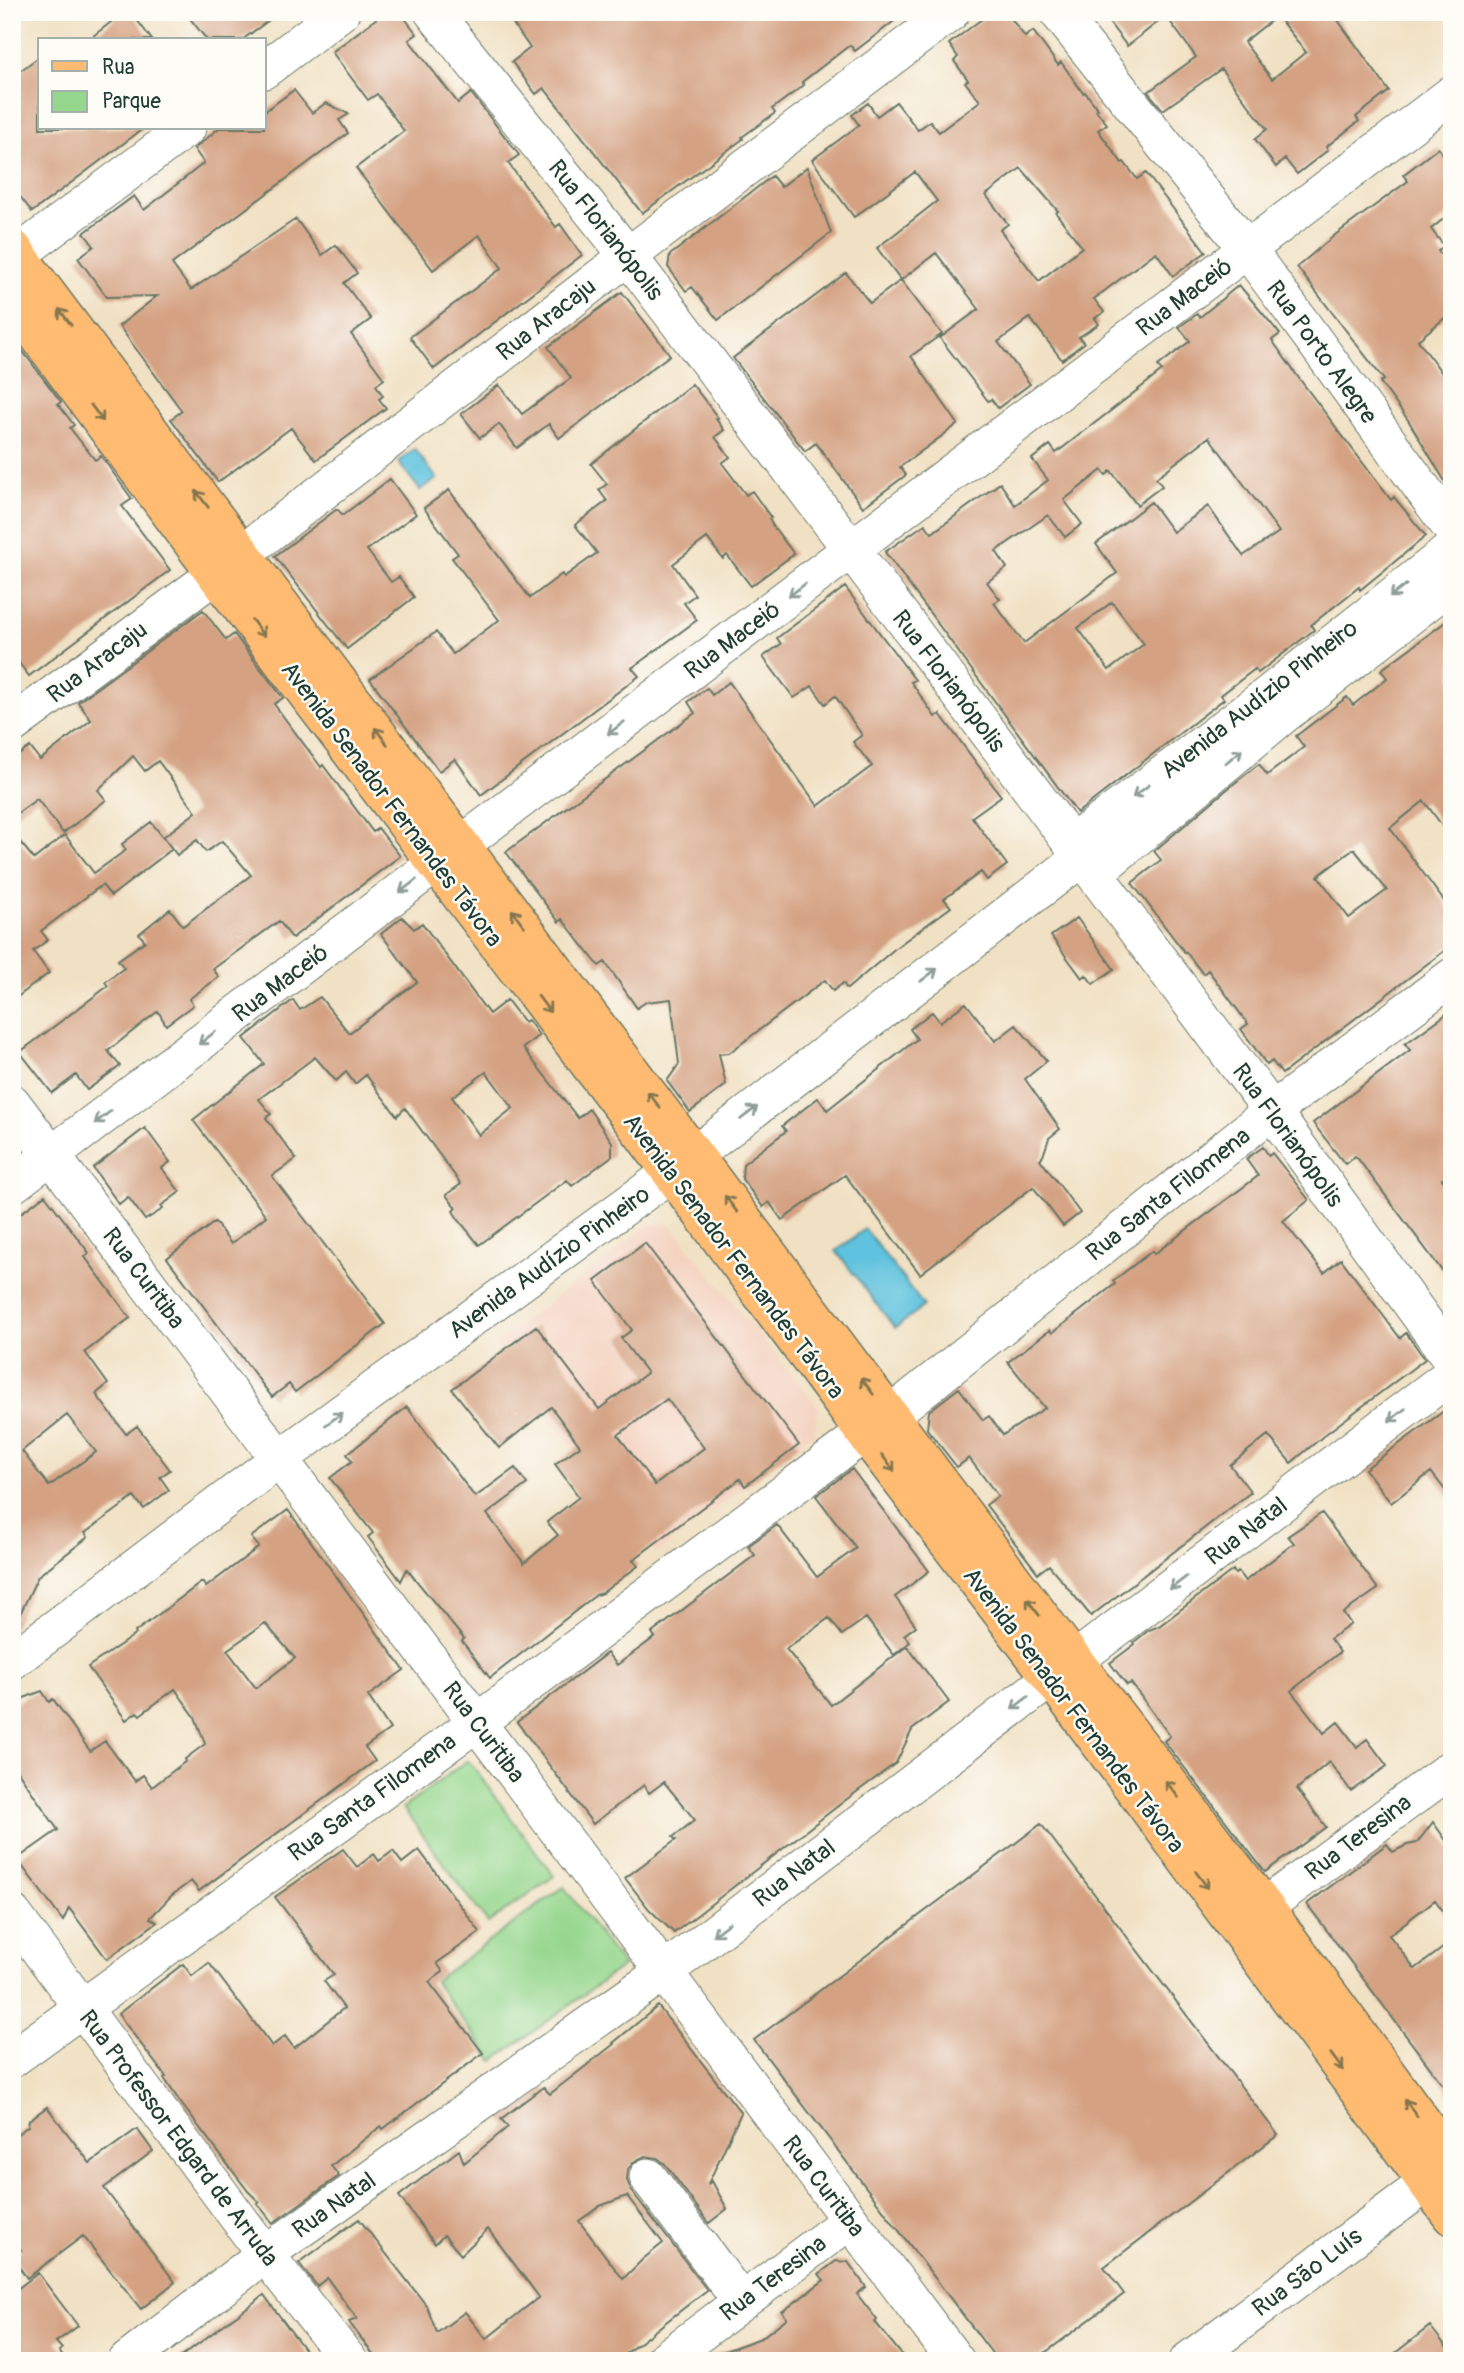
<svg xmlns="http://www.w3.org/2000/svg" width="1464" height="2373" viewBox="0 0 1464 2373" font-family="Pangolin,sans-serif">
  <rect width="100%" height="100%" fill="#fdfcf7"/>
  <filter id="ink" filterUnits="userSpaceOnUse"><feTurbulence type="fractalNoise" baseFrequency=".0143" numOctaves="2"/><feDisplacementMap in="SourceGraphic" scale="14" xChannelSelector="R" yChannelSelector="G"/><feConvolveMatrix kernelMatrix="1 2 1 2 8 2 1 2 1" color-interpolation-filters="sRGB"/></filter>
  <filter id="wash" filterUnits="userSpaceOnUse"><feTurbulence type="fractalNoise" baseFrequency=".00686" numOctaves="4" result="noise"/><feDisplacementMap in="SourceGraphic" scale="28" xChannelSelector="R" yChannelSelector="G"/><feGaussianBlur stdDeviation="1.57" result="paint"/><feColorMatrix in="noise" values="0 0 0 0 0 0 0 0 0 0 0 0 0 0 0 0 0 1.4 0 .05"/><feComposite in="paint" operator="in"/></filter>
  <g filter="url(#wash)">
    <rect width="100%" height="100%" fill="#f1e1c4"/>
    <path fill="#f4d3c1" d="M650,1224h20l149,184 -5,25 -159,121 -160,-210z"/>
    <path fill="#96d78e" stroke="#5a8a61" stroke-width="2" d="M468,1760l86,116 -66,47 -85,-115z
      M564,1887l59,79 -130,95 -59,-80z"/>
    <path fill="#5fc2de" stroke="#3f8089" stroke-width="2" d="M415,449l22,30 -17,11 -22,-28z
      M865,1229l59,77 -29,22 -59,-77z"/>
    <g id="blocks">
      <path fill="#d4a182" fill-rule="evenodd" d="M124,12h7l21,28h-64z
        M185,12h95l-38,28h-35z
        M385,12h15l17,22 -8,6 49,63 13,-10 48,62 -11,8 48,64 4,-3 22,31 -148,114 -24,-32 92,-69 -23,-33 -46,35 -77,-102 48,-37 -27,-37 -9,6 -36,-48z
        M505,12h401l-51,39 -5,-6 -48,37 2,3 -32,24 3,4 -33,24 1,2 -101,74 -98,-125 -8,6 -24,-32 18,-14z
        M991,12h15l19,25 8,-6 25,34 3,-3 22,31 2,-1 13,17 -2,1 11,14 -9,6 24,33 2,-1 13,17 9,-6 60,79 -33,24 -17,-24 -32,24 -30,23 10,13 -9,6 4,6 -20,13 5,6 -22,17 -32,-42 -32,24 32,42 -32,24 -7,-9 -3,2 -48,-63 39,-29 -43,-56 -35,27 41,54 -31,22 47,68 -58,43 6,8 -43,32 -47,-64 -11,8 -72,-93 113,-85 24,30 31,-23 -24,-32 60,-47 -22,-29 -61,45 -42,-57 47,-35 -7,-10 16,-12 9,13 19,-14 22,28 12,-9 9,11 41,-31 -15,-19 3,-2 -14,-19 4,-4 -9,-13zM1021,168l37,43 -2,2 26,34 -43,34 -39,-51 8,-6 -22,-29z
        M1101,12h231l57,79 -33,26 3,4 -33,26 2,3 -31,24 -12,-15 -9,8 -21,-28 12,-10 -46,-60 -58,41 -15,-18 48,-35 -30,-41 -39,30zM1277,16l29,36 -34,27 -28,-37z
        M40,56v72h104l-112,84 -20,-26v-109z
        M294,90l18,23 14,-10 23,11 -10,6 9,13 -176,131 19,26 105,-71 26,36 14,-10 21,28 -13,10 27,36 -20,15 33,45 -8,6 7,11 -4,3 7,9 -70,52 -25,-32 -73,54 -47,-63 11,-8 -63,-85 38,-30 -50,1 -29,-39 16,-12 -10,-13 50,-37 10,14 60,-47 -10,-14 25,-21h45v-16z
        M1438,148l14,17v47l-21,17 13,17 -6,5 14,18v43l-34,28 34,47v106l-44,-73 -28,-38 4,-2 -87,-113 38,-32 73,-54 -5,-6z
        M807,167l24,66 -113,87 -26,-33 -6,4 -18,-24 2,-12 102,-79 9,11z
        M1239,285l41,49 -8,6 26,37 93,123 3,-3 32,39 -66,54 -1,-3 -48,38 3,5 -56,43 -3,-4 -34,26 3,4 -147,114 -192,-261 40,-28 7,9 68,-50 15,22 33,-25 -16,-21 18,-14 6,8 106,-82 -4,-5 32,-25 -11,-14 18,-13 3,3zM1209,437l70,95 -36,24 -35,-50 -35,26 -22,-30 -55,42 21,29 -93,70 -30,-40 6,-4 -13,-17 20,-14 -11,-17 52,-36 17,22 17,-13 -18,-24 38,-30 4,5 5,-4 26,34 25,-19 -6,-8zM1112,602l32,42 -35,26 -31,-42z
        M622,292l48,63 -111,83 -10,-14 -32,24 -18,-24 -19,14 -19,-24 38,-29 23,29 49,-36 -23,-31z
        M12,337l49,65 -3,2 16,21 -4,3 25,32 6,-4 31,43 -10,7 48,64 -141,106 -17,-22z
        M692,384l26,34 -2,1 8,11 -9,7 15,20 -8,6 24,32 6,-4 19,27 -2,1 4,7 21,28 -43,32 -24,-31 -4,4 -16,-21 -34,26 22,31 -11,8 13,17 -65,48 7,8 -158,119 -26,-36 -16,12 -69,-92 66,-47 17,22 46,-34 -47,-62 6,-4 -34,-46 25,-18 81,108 32,-24 2,3 33,-24 -22,-28 32,-24 -8,-11 8,-6 -16,-20z
        M390,479l26,35 -49,36 24,32 8,-5 15,20 -67,52 -72,-93 62,-47 6,6z
        M845,587l70,93 -4,2 24,35 5,-3 61,82 -29,21 35,48 -20,15 -6,-8 -37,27 7,8 -53,39 -51,43 -4,-6 -10,8 -8,-11 -96,73 -10,1 7,31 -36,27 -23,-31 12,-17 -8,-65 -25,3 -9,6 -32,-46 -6,4 -37,-47 -3,3 -53,-70 189,-139 -7,-11 19,-14 5,7 17,-13 89,124 54,-40 -19,-24 9,-7 -27,-39 -10,8 -13,-18 -18,12 -31,-41 18,-13 -4,-6z
        M203,610l23,30 8,-6 49,64 -9,6 47,63 2,-2 50,67 5,-4 22,28 -108,82 -13,-17 -66,48 6,8 -30,22 4,6 -27,20 -8,-14 -50,40 12,15 -33,24 -11,-15 -24,18 -32,-41 88,-66 -3,-4 19,-14 -6,-8 27,-19 -6,-7 31,-25 13,17 68,-51 -29,-34 -16,11 -9,-12 -20,15 -14,-18 9,12 -61,47 -9,-11 -61,46 7,9 -15,11 16,22 -37,28v-169l22,27 31,-24 29,38 32,-23 -4,-6 29,-22 12,15 33,-25 -38,-51 -13,10 -12,-15 -35,34 8,10 -43,33 -26,-34 -25,18v-57l18,-13 10,13 51,-40 -13,-18z
        M1452,617v222l-28,-38 -34,27 62,84v33l-170,129 -10,-13 -5,4 -26,-36 7,-5 -40,-54 -5,4 -17,-22 -1,1 -53,-70 29,-23 -7,-9 77,-65 28,-22 8,11 37,-28 -8,-11 51,-39 6,8 18,-14 16,-13 -6,-8zM1354,849l33,41 -38,28 -31,-42z
        M402,917l12,12 8,-6 67,91 18,-14 17,22 4,-2 11,15 -16,13 55,70 11,-9 23,33v14l-40,30 -5,-6 -88,65 -21,-26 -5,-8 3,-3 -10,-13 15,-11 -56,-76 -8,8 -31,-41 -11,9 -9,-12 -10,9 -21,-24 -56,42 12,15 -5,4 30,41 -24,17 113,148 -90,68 -6,-8 -17,13 -105,-139 48,-36 16,22 35,-28 -73,-96 71,-56 -20,-26 49,-38 7,10 20,-13 29,36 68,-51 -36,-48zM486,1072l27,36 -34,27 -27,-38z
        M1077,918l37,51 -21,15 -7,-9 -4,3 -31,-42z
        M966,1003l29,38 21,-16 31,36 -22,18 35,50 -11,9 -6,18 -3,3 40,54 -17,13 -30,-39 -113,87 -75,-99 -63,45 -13,-18 -6,5 -21,-28 1,-15 43,-33 -4,-5 36,-28 9,12 90,-71 -7,-10 22,-17 8,10z
        M1452,1010v162l-10,7 10,13v92l-94,-125 -3,-3 -10,8 -32,-41 97,-73 -5,-6z
        M145,1128l25,34 -8,6 18,24 -19,14 2,3 -18,11 -17,-23 -9,7 -26,-36z
        M1263,1147l6,9 3,-3 37,47 -26,21 41,52 17,-14 59,79 6,-5 19,26 -98,74 -36,30 -23,-28 -38,30 21,27 -160,124 -42,-51 -11,8 -52,-68 12,-9 -29,-38 -12,9 -30,-38 2,-18 30,-23 24,32 6,-4 14,19 42,-27 -37,-46 42,-32 2,3 63,-49 -2,-3 39,-30 2,3 104,-78 -12,-17z
        M45,1195l44,58 -4,4 45,61 -45,34 23,32 -12,10 30,40 11,-8 33,44 -10,7 9,13 -25,19 -10,-12 -49,36 3,4 -50,39 -26,55v-411zM67,1415l29,37 -47,34 -27,-35z
        M645,1243l154,202 -54,41 -5,-7 -107,81 5,6 -36,27 -6,2 -106,83 -28,-37 2,-2 -57,-70 -6,12 -33,-44 5,-4 -43,-55 22,-17 -5,-7 60,-47 68,90 40,-29 12,16 -40,30 37,49 34,-28 -11,-13 32,-25 -24,-33 25,-18 -29,-39 -52,41 -47,-59 84,-63 63,83 48,-36 -26,-35 11,-8 -37,-49zM667,1399l37,49 -49,37 -37,-50z
        M1452,1405v94l-21,-27 -40,31 -26,-34z
        M852,1469l77,102 -34,26 21,29 -12,9 6,7 -16,13 -28,-37 -24,17 -13,-17 -43,31 45,56 76,-59 42,56 -37,28 -16,33 -53,39 -169,131 -25,-24 -24,-31 51,-38 -3,-3 22,-17 -31,-38 -15,11 -5,-8 -51,39 -76,-102 90,-69 10,12 38,-28 -3,-4 103,-78 -7,-9 29,-21 40,52 39,-29 -40,-52z
        M288,1510l116,160 -36,26 22,33 -25,18 10,14 -176,130 -8,-10 -20,15 -21,22 7,4 -50,37 -38,-51 -6,13 -46,-62 41,-29 -46,-67v-57l12,-8 18,-7 7,11 4,-3 37,52 15,-10 30,40 8,-6 9,12 34,-26 -1,-2 20,-15 -10,-27 -20,-28 -35,26 -3,-3 -11,8 -38,-53 48,-33 -1,-2 67,-50 4,5 53,-40 -8,-10zM265,1623l30,35 -39,30 -29,-38z
        M1322,1513l56,76 -35,24 8,11 -21,15 10,13 -49,39 33,42 14,-11 19,25 10,-8 20,27 -36,25 -22,-29 -32,27 29,38 -61,45 -101,-131 6,-5 -39,-53 -4,2 -17,-22 25,-19 -1,-2 15,-12 10,-4 74,-56 2,4 3,-2 7,9 49,-38 -6,-7z
        M1433,1822l19,27v74l-17,-23 -46,35 26,34 37,-28v156l-145,-193 80,-60 6,8 14,-7 10,-2z
        M1041,1824l237,311 -174,132 20,27 -90,67h-36l-244,-321z
        M343,1849l14,18 17,-13 5,7 14,-10 9,12 17,-13 61,82 -43,31 6,9 -14,10 54,71 -100,76 -2,-3 -50,40 8,10 -66,47 -16,-20 2,-1 -11,-11 -68,-89 -16,-24 2,-1 -48,-63 65,-50 9,12 17,-13 63,83 13,-10 9,12 50,-40 -20,-27 10,-6 -59,-78z
        M658,2006l83,107 -33,71 4,-3 15,28 -18,14 -44,-59 -8,-6 -12,-2 -10,5 -7,8 -1,11 4,10 76,100 -91,71h-238l-29,-39 8,-3 -30,-41 -10,8 -18,-23 60,-44 67,86 11,28 28,-21 21,27 53,-42 -51,-68 -27,26 -17,-20 -9,9 -36,-48 60,-46 5,13 44,-36 -7,-8 42,-32 7,7 64,-50 -1,-1zM627,2196l36,47 -20,16 -20,20 -44,-58 21,-15z
        M47,2107l43,56 47,-34 16,22 -49,37 71,94 -34,27 -58,-73 -56,42 -15,-21 9,-7 -9,-11v-101l16,-12 1,-6z
        M836,2261l12,1 18,25 -9,7 20,26 -2,2 32,39h-202v-3l56,-20 26,-20 -5,-6 42,-32 -5,-6z
        M38,2273l40,53 -22,16 6,7 -3,2 7,10h-54v-68z
        M264,2295l49,66h-138l55,-41z
        M1430,2326l22,28v7h-67z"/>
    </g>
  </g>
  <g filter="url(#ink)">
    <use href="#blocks" fill-opacity="0" stroke="#687666" stroke-width="2"/>
    <g fill="none" stroke-linecap="round" stroke-linejoin="round">
      <g stroke="#687666" stroke-width="39">
        <path id="minor" d="M433,12l195,244 223,293 421,562 180,249
          M1058,12l189,237 205,280
          M264,70l77,-58
          M17,255l170,-127
          M243,553l385,-297 323,-244
          M12,725l204,-151
          M1081,858l29,2 171,-143 171,-134
          M12,1103l944,1258
          M12,1185l1440,-1091
          M889,1416l383,-305 180,-134
          M12,1661l267,-202 393,-287 409,-314 6,-26 178,-135 187,-148
          M1264,1907l188,-139
          M12,1913l253,341 84,107
          M12,2059l464,-336 389,-290
          M648,2177l93,124
          M127,2361l138,-107 400,-283 787,-597
          M663,2361l186,-140
          M1188,2361l239,-178"/>
      </g>
      <g stroke="#687666" stroke-width="41">
        <path id="major" d="M12,248l1045,1391 207,268 188,256
          M12,300l204,274 427,560 222,299 180,236 407,547"/>
      </g>
      <use href="#minor" stroke="#fff" stroke-width="37"/>
      <use href="#major" stroke="#ffbb71" stroke-width="38"/>
    </g>
    <defs><path id="oneway-shaft" d="M-6 0H5M1.5-3L5.5 0L1.5 3" fill="none" stroke-width="1.6" stroke-linecap="round" stroke-linejoin="round" transform="scale(1.75)"/></defs>
    <g stroke="#84764f">
      <use href="#oneway-shaft" transform="translate(65 317) rotate(-127)"/>
      <use href="#oneway-shaft" transform="translate(97 413) rotate(53)"/>
      <use href="#oneway-shaft" transform="translate(202 499) rotate(-127)"/>
      <use href="#oneway-shaft" transform="translate(258 628) rotate(53)"/>
      <use href="#oneway-shaft" transform="translate(381 736) rotate(-127)"/>
      <use href="#oneway-shaft" transform="translate(518 918) rotate(-127)"/>
      <use href="#oneway-shaft" transform="translate(544 1004) rotate(53)"/>
      <use href="#oneway-shaft" transform="translate(654 1100) rotate(-127)"/>
      <use href="#oneway-shaft" transform="translate(731 1204) rotate(-127)"/>
      <use href="#oneway-shaft" transform="translate(867 1386) rotate(-127)"/>
      <use href="#oneway-shaft" transform="translate(888 1463) rotate(53)"/>
      <use href="#oneway-shaft" transform="translate(1033 1607) rotate(-127)"/>
      <use href="#oneway-shaft" transform="translate(1172 1789) rotate(-128)"/>
      <use href="#oneway-shaft" transform="translate(1202 1880) rotate(53)"/>
      <use href="#oneway-shaft" transform="translate(1337 2062) rotate(53)"/>
      <use href="#oneway-shaft" transform="translate(1411 2108) rotate(-126)"/>
    </g>
    <g stroke="#8f9e9a">
      <use href="#oneway-shaft" transform="translate(797 590) rotate(143)"/>
      <use href="#oneway-shaft" transform="translate(1398 591) rotate(142)"/>
      <use href="#oneway-shaft" transform="translate(616 728) rotate(143)"/>
      <use href="#oneway-shaft" transform="translate(1234 756) rotate(-40)"/>
      <use href="#oneway-shaft" transform="translate(1141 791) rotate(143)"/>
      <use href="#oneway-shaft" transform="translate(408 886) rotate(143)"/>
      <use href="#oneway-shaft" transform="translate(929 975) rotate(-37)"/>
      <use href="#oneway-shaft" transform="translate(207 1038) rotate(143)"/>
      <use href="#oneway-shaft" transform="translate(749 1113) rotate(-37)"/>
      <use href="#oneway-shaft" transform="translate(103 1117) rotate(143)"/>
      <use href="#oneway-shaft" transform="translate(1397 1415) rotate(143)"/>
      <use href="#oneway-shaft" transform="translate(334 1419) rotate(-36)"/>
      <use href="#oneway-shaft" transform="translate(1178 1583) rotate(143)"/>
      <use href="#oneway-shaft" transform="translate(1020 1703) rotate(143)"/>
      <use href="#oneway-shaft" transform="translate(721 1929) rotate(143)"/>
    </g>
  </g>
  <g text-anchor="middle" stroke-width="5" stroke-linejoin="round" paint-order="stroke">
    <g font-size="24" fill="#1f3d34" stroke="#fdfcf7">
      <text transform="translate(606 230) rotate(52)" y="8">Rua Florianópolis</text>
      <text transform="translate(1184 297) rotate(-37)" y="8">Rua Maceió</text>
      <text transform="translate(546 319) rotate(-38)" y="8">Rua Aracaju</text>
      <text transform="translate(1322 352) rotate(54)" y="8">Rua Porto Alegre</text>
      <text transform="translate(732 640) rotate(-37)" y="8">Rua Maceió</text>
      <text transform="translate(97 662) rotate(-37)" y="8">Rua Aracaju</text>
      <text transform="translate(949 681) rotate(53)" y="8">Rua Florianópolis</text>
      <text transform="translate(1259 699) rotate(-38)" y="8">Avenida Audízio Pinheiro</text>
      <text transform="translate(392 804) rotate(53)" y="8">Avenida Senador Fernandes Távora</text>
      <text transform="translate(280 983) rotate(-37)" y="8">Rua Maceió</text>
      <text transform="translate(1288 1135) rotate(54)" y="8">Rua Florianópolis</text>
      <text transform="translate(1168 1194) rotate(-38)" y="8">Rua Santa Filomena</text>
      <text transform="translate(734 1256) rotate(53)" y="8">Avenida Senador Fernandes Távora</text>
      <text transform="translate(549 1262) rotate(-36)" y="8">Avenida Audízio Pinheiro</text>
      <text transform="translate(144 1278) rotate(53)" y="8">Rua Curitiba</text>
      <text transform="translate(1246 1531) rotate(-37)" y="8">Rua Natal</text>
      <text transform="translate(1074 1710) rotate(53)" y="8">Avenida Senador Fernandes Távora</text>
      <text transform="translate(484 1732) rotate(53)" y="8">Rua Curitiba</text>
      <text transform="translate(372 1797) rotate(-36)" y="8">Rua Santa Filomena</text>
      <text transform="translate(1358 1837) rotate(-37)" y="8">Rua Teresina</text>
      <text transform="translate(794 1873) rotate(-37)" y="8">Rua Natal</text>
      <text transform="translate(179 2138) rotate(53)" y="8">Rua Professor Edgard de Arruda</text>
      <text transform="translate(824 2186) rotate(53)" y="8">Rua Curitiba</text>
      <text transform="translate(334 2205) rotate(-35)" y="8">Rua Natal</text>
      <text transform="translate(1307 2272) rotate(-37)" y="8">Rua São Luís</text>
      <text transform="translate(773 2278) rotate(-37)" y="8">Rua Teresina</text>
    </g>
  </g>
  <rect width="1464" height="2373" fill="none" stroke="#fdfcf7" stroke-width="42"/>
  <rect x="38" y="38" width="228" height="91" fill="#fdfcf7" stroke="#a4b0a9" stroke-width="2"/>
  <rect x="52" y="61" width="35" height="10" fill="#ffbb71" stroke="#a4b0a9" stroke-width="2"/>
  <text x="102" y="74" font-size="21" fill="#1f3d34">Rua</text>
  <rect x="52" y="91" width="35" height="21" fill="#96d78e" stroke="#a4b0a9" stroke-width="2"/>
  <text x="102" y="108" font-size="21" fill="#1f3d34">Parque</text>
</svg>
